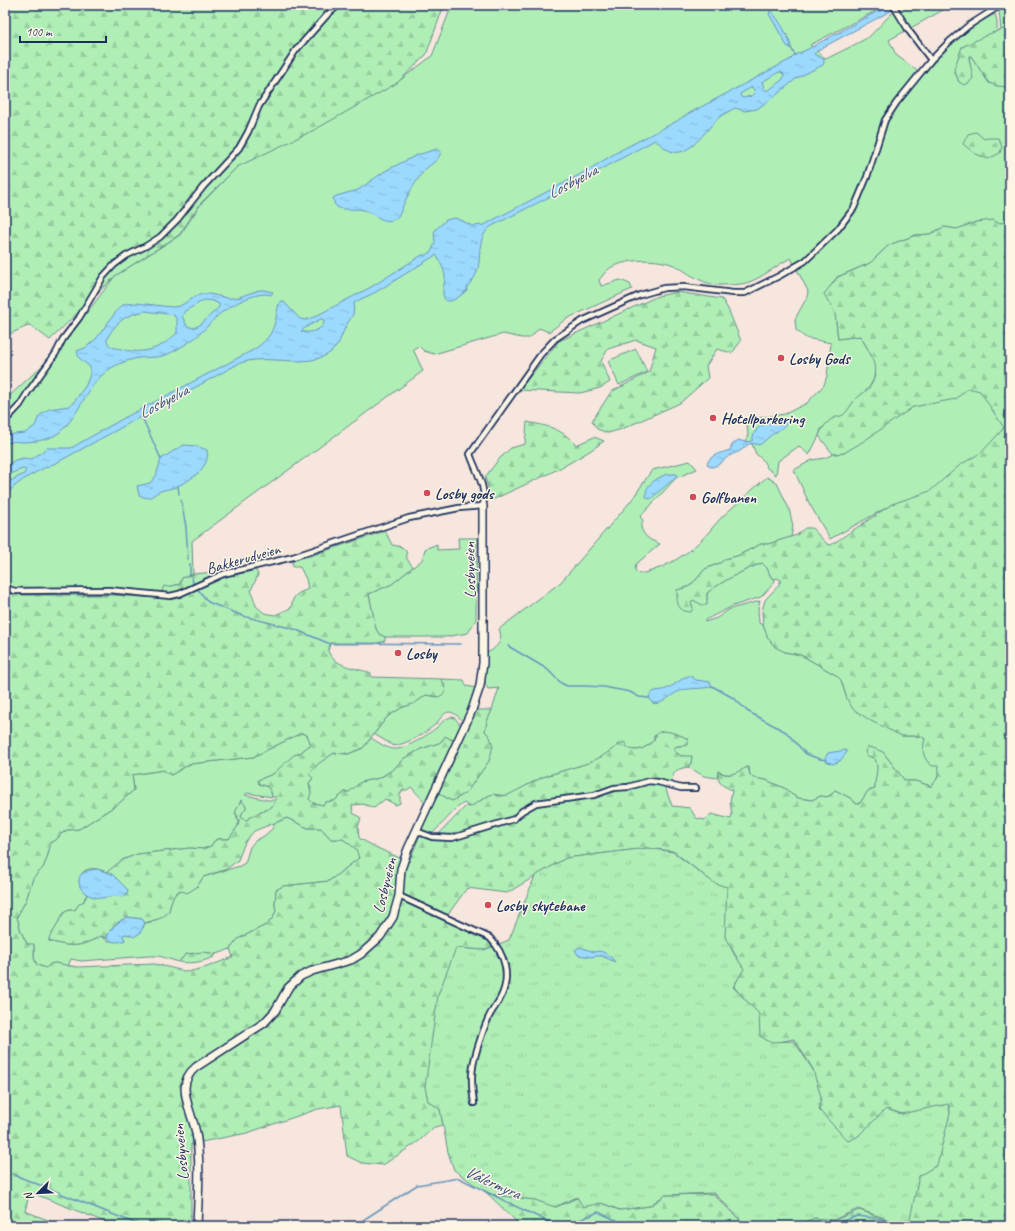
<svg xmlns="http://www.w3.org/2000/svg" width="1015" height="1231" viewBox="0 0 1015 1231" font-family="Caveat,sans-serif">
  <defs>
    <pattern id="forest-firs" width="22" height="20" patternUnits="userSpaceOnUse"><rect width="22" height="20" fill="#afefb6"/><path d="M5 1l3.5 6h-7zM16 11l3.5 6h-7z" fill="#96cd9f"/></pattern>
    <pattern id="park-tufts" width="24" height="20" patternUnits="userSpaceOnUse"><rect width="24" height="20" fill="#afefb6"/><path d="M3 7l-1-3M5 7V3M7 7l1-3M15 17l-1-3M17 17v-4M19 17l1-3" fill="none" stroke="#96cd9f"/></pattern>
    <pattern id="water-ripples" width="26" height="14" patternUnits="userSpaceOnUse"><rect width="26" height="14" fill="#9bd9fd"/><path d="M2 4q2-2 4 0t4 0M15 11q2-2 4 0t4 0" fill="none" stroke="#85bbdb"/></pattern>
  </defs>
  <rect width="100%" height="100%" fill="#f6e6dd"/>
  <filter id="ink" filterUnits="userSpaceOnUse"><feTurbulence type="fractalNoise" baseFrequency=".025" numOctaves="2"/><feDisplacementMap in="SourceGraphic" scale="8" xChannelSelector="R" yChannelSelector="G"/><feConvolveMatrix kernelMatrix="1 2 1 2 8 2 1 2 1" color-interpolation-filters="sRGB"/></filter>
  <g filter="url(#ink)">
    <path fill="#afefb6" stroke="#658f8a" d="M452,5h435l-77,40 16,14 26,-13 17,-9 22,-23 15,-9h46l-63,35 7,15 27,20c17,-20 34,-37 56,-52 5,-3 11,-7 16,-9l2,8v10l-35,15 -7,25 4,10 11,-18 -1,-8h2l18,27 21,4v132l-8,4 -26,-1 -19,7 -13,-2 -14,7 -14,1 -27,10 -19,18 -33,14 -12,17 10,19 3,26 22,-3 8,13 7,14 -1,15 -5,10 -15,13 -6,10 -7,6 -7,1 -13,11 -2,7 -10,19 -10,-9 -21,15 -2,14 -9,-7 -4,-8 -7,-6 -4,-10 -6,-2 2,-8 -1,-10 11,-6 27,-4 22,-11 17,-18 3,-9 4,-33 -25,-5 -10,-8 -1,-11 12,-22 1,-6 -17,-33c-15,7 -28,20 -45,25 -8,2 -19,2 -27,2 -13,0 -29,-10 -39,-17 -17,-10 -47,-10 -66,-2 -6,2 -11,9 -15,14l2,6 19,-6 10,4 2,5 -66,30 -17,13 -10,-4 -9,10h-8l-19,-4 -69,20 -10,-3 -5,-5 -6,3 10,22 -231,170 1,33 -11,4 -2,6 -12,3 -9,11 -46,-3h-91l-17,-3v-192l52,-48 58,-76 65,-41 21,-31 37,-38 77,-37 80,-45 37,-28z
      M1007,5h3v2l-4,3 2,5 2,-1v13l-9,3 -2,-19z
      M636,349l11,23 -28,13 -11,-24z
      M967,387l13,3 25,36 -22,28 -52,38 -38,12 -63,35 -21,-36 -15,-33 18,-10 13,-2 8,-4 11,-1 69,-46 42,-9z
      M690,461l7,8 -21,9 -36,39 3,3 -2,8c4,10 9,12 19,16l-24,20 -1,6 4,4c20,-3 45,-17 59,-31 9,-7 15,-17 23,-25 15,-14 30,-27 46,-41l10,6 12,26 4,17 -2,11 -23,7h-7l-24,12 -12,3 -5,4 -15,6 -9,11 -8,7 -11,3 16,18 -2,-6 2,-2h14v-7c17,-13 35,-22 55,-30l5,5 4,9 4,2 -1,4 -13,14 -28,9 -28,14v2l12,-4 13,-9 30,-8 -2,8 1,14 4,2 5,13 17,14 16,3 35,20 5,5 6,19 41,29 14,8h19l4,3 15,31 -4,11 -5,5 -16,-5h-10l-22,-29 -8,7c6,12 -1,18 0,30l-7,2 -8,12 -4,1 -4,-5 -17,-9 -3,4 -5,3 -6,-1 -9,4 -14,-2 -7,-4 -5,-5 -20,-9 -13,-2 -3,-3 -1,-7 -2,-1c-9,7 -20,10 -29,4l-1,7 -13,-2 -16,-9 3,-4v-6l-10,-1 -7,-5v-3l3,-2h7l4,-7c-14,-7 -19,-8 -34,-3v4c-8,8 -16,13 -27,8l-2,-5 -6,1c-19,21 -50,23 -75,33 -12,4 -23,13 -35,18 -6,2 -13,-2 -18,0 -7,2 -14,9 -21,12l-6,-4 -6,4 -25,26h-6l-5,-2v-4l15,-35 15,9 14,-8 23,-32 1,-24 -5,-6 2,-10 5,-11 7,-22 -11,1 -3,-6 2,-30c10,-5 17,-13 12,-24l62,-47 70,-81 21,-31z
      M458,538h19l-1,81 -8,14 -23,4h-60l-6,-3 -3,-5 -7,-35 23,-10 30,-24 3,-11 12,-5v6l22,-1z
      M441,679l23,1 2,6 11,2 -14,33c-4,-3 -7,-8 -13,-9 -7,0 -10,8 -14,12 -12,10 -27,19 -42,22l-20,-12 13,-17 14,-9 14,-5 11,-8 13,2 5,-13z
      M451,717l4,1 6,8 -7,14 -4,-1 -3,-2 -8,6 -18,6 -18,10 -9,10 -15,9 -18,4 -12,10h-4l-11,9 -8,1 -3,3 -10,-2 -4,-4 2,-11 -2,-5 3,-3 -4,-6 9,-10 17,-11 14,1 15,-6 8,-10c7,4 17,12 26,11 9,0 32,-15 39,-21 5,-4 8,-9 15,-11z
      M301,733l6,2 4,9 -11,9 -6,3 -21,18 -15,6 1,4c9,2 12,4 13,13l-25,-4 -2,2 23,5h8c-3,9 -10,9 -18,13 -5,2 -8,7 -14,7l-3,-3 1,-4 4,-4 -10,9 3,2 -1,6 -9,13h-11l-4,2 -3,5 -8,3 -13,-1 -52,6 -16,6 -15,13 -28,7 1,6 7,9 -2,2 -1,4 -5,3 -4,6c-12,-1 -13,6 -18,15 -2,5 -5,9 -8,14v2c22,6 31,7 51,-5l9,5 16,-1 -2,-4 2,-2 6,1 12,-7 2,-5 7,-1 17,-10c3,-21 9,-22 28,-25l6,-10 37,-11 5,-3 5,-16 5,-6 9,-5 8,-7 3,-6 12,-5 21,10h13l10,11h12l14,10 2,9 -30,23 -46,5 -7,4 -1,15 1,6 -3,7 -7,7 -28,14 -8,10 -7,3 -7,2 -13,-2 -21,6 -3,4 -20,-6h-11l-67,5 -10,-2 -3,7 -13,-3 -9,5 -9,-3 -3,-7v-13l-7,-1 -6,-12 -4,-15 9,-17 7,-22 10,-10 4,-10 4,-16 5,-2 5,-6 6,-4 12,-1 39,-25 16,-14 -2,-15 31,-5 8,5 19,-11 63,-7z"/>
    <path fill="url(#forest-firs)" stroke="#658f8a" fill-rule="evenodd" d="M5,5h439l-18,50 -29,28 -81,46 -79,38 -36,36 -22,32 -64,41 -65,64 -20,-15 -25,11z
      M1010,27v60l-13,-1 -8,-3 -18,-27h-2v2l4,20 -4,5 -5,2 -5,-3 -5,-13 8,-22 27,-13z
      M976,132l8,7 4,-1h10l4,9 -2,6 -12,6 -14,-6 -11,-9 5,-10z
      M1010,219v1007h-214l16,-8 21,3 26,-11 34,12 16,-3 9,-44 18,-9 14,-54 -1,-6 -47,8 -15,-5 -28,28 -11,5 -30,-33 -5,-40 -19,-30 -20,4 -14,-5 -2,-24 -24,-27 9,-19 -18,-31 -10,-53 -42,-33 -26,-3 -81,10 -59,35 -40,-5 -21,29 44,21 6,6 -12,6 -28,-2 -28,153 12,8 3,16 -9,2 -15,14 -36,24 -21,-2 -15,-7 -6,-51 -23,4 -71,24 -56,11v82h-76l-85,-34 -5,19 38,15h-58v-146c5,-17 10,-40 0,-56v-432l17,3h91l46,3 5,-12 4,1 12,-3 2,-6 11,-4 34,-3 1,5 28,-6 2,5 -7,15 5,16 8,7 11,2 16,-7c2,-14 6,-14 17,-19l-2,-10 -6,-12h-7l-1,-4 5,-5 13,-2 75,-25 7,14 10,2 4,4 1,8 6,8 -21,17 -23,10 7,35 3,5 6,3v4l-11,3h-44l-2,7c6,16 29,17 43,22v4l70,2 3,5 2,8 -7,5 -13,-2 -11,8 -14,5 -14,9 -24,31 -15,6 -14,-1 -16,11 -9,10 4,4 -4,5 2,10 -2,6 4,4 10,2 3,-3 8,-1 11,-9h4l12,-10 19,-4 14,-9 9,-10 18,-10 18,-6 4,-3 2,-4 5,3 4,1 -28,63 -15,-16 -4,3h-4l-3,4v9l-4,2 -11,-6 -11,9 -11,-4 -11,1 1,8 8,5 -3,9 1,11 16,9 34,15 11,-27 13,5 33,-34 4,1 20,-12 4,-1 4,2 10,-1 35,-18 45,-14 13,-6 22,-15 2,1 3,5c10,5 18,0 26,-8 2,-16 24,-6 34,-1v6l-11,1 -3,2v3l7,5h11l-1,7 -3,4c-11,2 -15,3 -16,15l-5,1 -2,4 7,19 18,2 6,10 9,2 6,-6 20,5 1,-5 -2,-12 2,-12c-11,-5 -15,-7 -14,-19 11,8 20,0 30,-4l2,8 3,3 13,2 20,9 5,5 7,4 14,2 9,-4 6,1 5,-3 3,-4 17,9 4,5 4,-1 8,-12 7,-2c-1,-12 5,-19 0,-30l-9,-4 -1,-4 2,-4 6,1 10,4 22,29h10l16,5c6,-5 10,-13 7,-20h-6c-10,-8 -10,-16 -7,-27l-3,-3h-20l-31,-15 -18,-12 -6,-10 -6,-19 -5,-5 -35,-20 -16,-3 -10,-5 -7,-9 -5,-13 -1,-14 3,-11 13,-14 3,-6 -4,-2 -2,1 -4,-2 -4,-9 -5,-5c-20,8 -38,17 -55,30v12h-5l-9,-5 -2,2 2,6 -2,4c-15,-1 -14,-10 -14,-22l11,-3 8,-7 9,-11 15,-6 5,-4 12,-3 24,-12h7l29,-9 8,-7h7l15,16 4,1 61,-41 38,-13 30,-26 22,-13 22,-24 -24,-37 -12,-3 -12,11 -43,8 -49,34 -20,12 -11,1 -14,-18c2,-7 8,-15 15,-18 3,-2 6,-1 9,-3 5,-4 7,-9 11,-14 4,-5 10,-8 14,-12 15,-16 2,-38 -8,-53l-22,3 -3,-26 -11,-19 14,-17 32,-14 19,-18 27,-10 14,-1 14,-7 13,2 19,-7 17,-2 3,2 6,1zM301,733l6,2 4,9 -11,9 -6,2 -21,19 -15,6 1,4c9,2 12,4 13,13h4c0,15 -20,14 -29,23h-3l-3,-3 1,-4 4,-4v-3l-5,-6 -6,13 4,7 -1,6 -9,13h-11l-4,2 -3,5 -8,3 -13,-1 -52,6 -16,6 -15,12c-3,-1 -7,-2 -10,-3 -18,-3 -23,14 -10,26l-3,6 -5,3 -4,6c-12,-1 -13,6 -18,15 -2,5 -6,9 -8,14v2c22,6 31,7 51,-5l7,2c2,-10 12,-17 20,-21l15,2 3,4 16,-5 8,-6c1,-8 3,-17 11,-22l7,3 10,-6 6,-10 24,-8 11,-9 7,-18 9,-11 33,-13 21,10h13l10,11h12l13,10 3,9 -30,23 -46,5 -7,4 -1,15 1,6 -3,7 -7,7 -28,14 -8,10 3,8 -26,10 -19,5 -33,-8 -78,3 -22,-4 -5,1 -4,4 -9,-3 -3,-7v-14h-7l-6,-12 -4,-15 9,-17 7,-22 10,-10 4,-10 4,-16 5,-2 5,-6 6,-4 12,-1 39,-25 16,-14 -2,-15 31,-5 8,5 19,-11 63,-7z
      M677,292l45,7 6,10 13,32 -9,12 -15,-4 -11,17 2,12 -28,25 -58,26 -14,4 -11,-4 -5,-8 19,-29 38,-20 7,-25 -20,-7 -28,9 -7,12 9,21 -10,6 -20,5 -61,-3 40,-49 99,-45z
      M527,422c21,4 34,6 49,23l18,-8 10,4c-33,25 -74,41 -112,59l-7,-23 14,-18 12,-11 14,-4z
      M476,710h16l-5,11 -2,10 5,6 3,9 -4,15 -23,32 -14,8 -15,-9z
      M203,952l13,2 -2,3c-12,5 -22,7 -35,5l7,-8z
      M488,1194l49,6 19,7 21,-9 7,8 17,-3 18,7 31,-4 16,-11 47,-1 30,29 6,3h-228z"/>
    <path fill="url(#park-tufts)" stroke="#658f8a" d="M647,848l26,4 41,31 13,4 -2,50 8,15 11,17 -11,18 26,27 1,22 10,6 24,-1 19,29 8,27 -2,13 29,31 9,-4 29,-28 15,5 47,-10 2,9 -13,52 -18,11 -9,43 -18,2 -34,-12 -25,11 -19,-2 -18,8h-44l-9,-4 -29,-29 -49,2 -16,11 -29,4 -19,-7 -18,4 -6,-10 -22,10 -20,-7 -47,-6 -34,-24 -6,-18 -8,-43 -12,-8 -3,-14 13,-92 18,-47 28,2 25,-10 26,-64 31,-18z"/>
    <path fill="url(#water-ripples)" stroke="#6895bd" fill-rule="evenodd" d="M889,5h13l-84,45 -4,4 10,5v4l-1,2 -26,13 -23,19 -17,12 -12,2 -10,-3c-5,3 -10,5 -14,8 -13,9 -28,40 -48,36 -7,-2 -12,-8 -18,-12l-86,47 -79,40c-14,13 -8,29 -13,45 -2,6 -6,10 -10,15v3c-5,5 -22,20 -24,4 -1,-7 3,-13 2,-19 -1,-5 -6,-16 -9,-20l-60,37 -21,10c-2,4 -1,8 -2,12 -2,5 -6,9 -8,14 -3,6 -5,14 -9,19 -22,27 -68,4 -98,17l-180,98c-19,8 -40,18 -53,34v-29l10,-7 8,-2 9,1 15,-11h24l53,-30 129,-68c22,-14 21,-25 26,-47l3,-2 2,1 16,17 5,1 9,-3 57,-30 51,-32h4l5,-3 4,-9 -1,-11 2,-3 10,-9 8,-2 5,1 13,7 12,-1 9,-5 88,-46 38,-23 58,-30 7,-5 107,-57 4,-4 13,-6zM779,72h2l3,3 -1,4 -14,11h-4l-3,-8zM752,87l3,5 -4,4 -8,2 -2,-1 -1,-3zM321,319h2c5,9 -14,16 -22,12l7,-5zM23,469l3,1 -2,4 -16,8v-5l4,-4z
      M770,11c7,4 21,29 21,37l-4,-2 -18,-32z
      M437,149l4,2c-1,10 -13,14 -18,21 -6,8 -13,19 -18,29 -3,6 -4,14 -10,18 -11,6 -22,-6 -31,-9 -8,-2 -21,1 -27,-3 -3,-2 -3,-6 -4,-9l3,-2 22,-6 27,-19 32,-16z
      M259,290h5l9,2 -2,3c-14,-5 -44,12 -55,22 -7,7 -13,15 -21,21 -9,6 -19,13 -29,17 -9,3 -18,2 -27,3 -11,2 -22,6 -31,12 -22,16 -28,45 -48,62 -10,8 -25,10 -38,10 -6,-1 -11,-1 -17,3v-10l20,-2 10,-7 4,-10 10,-7 20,-3 5,-4 12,-17 4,-11v-7l-11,-9 -2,-7 8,-3 11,-9 22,-30 6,-5 13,-1 35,4 8,-1 16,-10 7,-2h7l17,4h9zM204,300l9,1 6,3v3l-19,18 -7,3 -6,-2 -5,-10 3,-5zM146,311l28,4 3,6v12c-17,16 -32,22 -56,16 -4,-1 -11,-1 -13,-6 -2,-3 0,-5 1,-8 10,-16 20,-21 37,-24z
      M784,420l2,1 1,2c-4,7 -12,8 -18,14 -4,3 -6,6 -10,8 -12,-4 -11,1 -19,6 -3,2 -6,2 -9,4 -8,4 -11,12 -21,12l-3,-3c3,-10 15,-11 23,-14l2,-5 6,-5 8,2 6,-1c4,-20 15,-16 32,-21z
      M184,445l12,1 11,4c4,19 -19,32 -34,38 -3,1 -6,1 -9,2 -12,3 -12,12 -25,5l-2,-9 13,-3 6,-7 5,-17c8,-5 15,-10 23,-14z
      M667,474h9l1,2 -24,21 -3,2 -3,-1c-5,-12 10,-20 20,-24z
      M688,676h3l5,4 14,2 2,4c-10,4 -22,1 -32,5 -10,3 -17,15 -28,12l-3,-7c6,-8 9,-4 17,-7 8,-3 14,-10 22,-13z
      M846,750l1,2 -7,9 -7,3 -7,-3 -1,-3 3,-5z
      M97,869l15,5 16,16 -1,4 -5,3c-8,-2 -15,1 -22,1 -10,-1 -20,-5 -21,-16 0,-4 0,-6 3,-8 4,-4 9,-4 15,-5z
      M127,917l15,2 3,4 -5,10 -6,4 -3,-2 -6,-1 -2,2 2,4c-7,3 -13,3 -18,-2 2,-10 11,-16 20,-21z
      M580,947l14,5 5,-1 4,1 9,6 3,4 -13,-6h-7l-3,1 -14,-2 -3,-5z"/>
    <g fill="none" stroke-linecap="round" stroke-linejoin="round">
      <path stroke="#6895bd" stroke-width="1.5" d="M767,5l1,2
        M791,48l4,7
        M141,415l20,44
        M178,486l1,8
        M181,500l5,27 2,32
        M190,564v9l4,12
        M197,588l11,14 35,14 51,13 34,14 133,1
        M508,646l39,23 14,14 6,3h18l19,1 26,5 9,5 10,1
        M712,686l23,13 12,12 39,21 20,22 14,5 6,1
        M12,1174l130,52
        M354,1226l63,-41 42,-7 56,28 43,20
        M566,1226l32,-14 20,9 1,5
        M826,1226l32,-10 72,10"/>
      <g stroke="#1b2f5e" stroke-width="8">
        <path id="minor" d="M893,5l16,26 22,29
          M5,421l15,-16 8,-13 28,-39 7,-14 16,-21 24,-41 11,-12 12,-9 20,-10 14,-9 17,-17 26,-33 36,-39 9,-16 11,-26 37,-56 32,-36 11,-9
          M5,588l10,3 94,-1 61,6 9,-2 44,-20 70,-17 116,-39 50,-10 24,-2c4,-18 -7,-35 -13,-52l71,-100 14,-15 27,-18 58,-26 24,-7 20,-1 49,6h12l34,-17 26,-15 33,-32 16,-21 13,-31 18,-57 12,-18 34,-42 18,-18 19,-16 33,-21
          M416,831l16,6 20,1 62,-19 8,-8 14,-8 58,-8 20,-7 14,-1 21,-6 9,1 23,6h15
          M399,896l91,42c15,16 21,38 11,59 -4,8 -10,14 -13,22 -5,11 -13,35 -15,47 -2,12 -1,25 1,37"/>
      </g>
      <g stroke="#1b2f5e" stroke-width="10">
        <path id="secondary" d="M197,1226c1,-29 4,-65 -1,-93 -3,-15 -11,-30 -11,-45 0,-9 5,-16 11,-21l68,-44 11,-12 13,-23 13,-12 11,-5 39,-11 10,-6 19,-17 13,-20 6,-21 2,-27 7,-20 64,-139 8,-24 3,-23v-157"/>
      </g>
      <use href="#minor" stroke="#fcf5e5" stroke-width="4.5"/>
      <use href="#secondary" stroke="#fcf5e5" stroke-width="7"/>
    </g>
  </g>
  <g fill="#d1495b" stroke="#fcf5e5" stroke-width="1.5">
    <circle cx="781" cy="358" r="4"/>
    <circle cx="713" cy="418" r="4"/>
    <circle cx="427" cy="493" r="4"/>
    <circle cx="693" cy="497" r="4"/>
    <circle cx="398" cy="653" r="4"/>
    <circle cx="488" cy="905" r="4"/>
  </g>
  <g text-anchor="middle" stroke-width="3" stroke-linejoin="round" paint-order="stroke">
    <g font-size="16" font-weight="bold" fill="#1b2f5e" stroke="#fcf5e5" text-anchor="start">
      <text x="789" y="364">Losby Gods</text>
      <text x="721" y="424">Hotellparkering</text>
      <text x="435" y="499">Losby gods</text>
      <text x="701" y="503">Golfbanen</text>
      <text x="406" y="659">Losby</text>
      <text x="496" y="911">Losby skytebane</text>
    </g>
    <g font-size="16" fill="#1b2f5e" stroke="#fcf5e5">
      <text transform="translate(243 558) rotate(-16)" y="6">Bakkerudveien</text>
      <text transform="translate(469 570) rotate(-91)" y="6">Losbyveien</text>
      <text transform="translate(384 885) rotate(-76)" y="6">Losbyveien</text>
      <text transform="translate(180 1152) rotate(-95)" y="6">Losbyveien</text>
    </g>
    <g font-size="17" font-style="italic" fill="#35517e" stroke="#fcf5e5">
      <text transform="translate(572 181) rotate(-28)" y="6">Losbyelva</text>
      <text transform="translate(163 401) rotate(-28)" y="6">Losbyelva</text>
      <text transform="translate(493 1182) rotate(24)" y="6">Vålermyra</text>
    </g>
  </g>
  <rect width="1015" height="1231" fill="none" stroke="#fcf5e5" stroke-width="20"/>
  <rect x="10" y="10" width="995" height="1211" fill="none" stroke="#1b2f5e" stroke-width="1.5" filter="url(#ink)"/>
  <g transform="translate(38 1193) rotate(246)" stroke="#fcf5e5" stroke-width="3" paint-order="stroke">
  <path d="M0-3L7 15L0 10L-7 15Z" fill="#1b2f5e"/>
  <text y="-6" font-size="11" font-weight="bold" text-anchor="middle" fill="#1b2f5e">N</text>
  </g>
  <path d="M20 36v6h86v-6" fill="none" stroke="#1b2f5e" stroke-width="2"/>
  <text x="26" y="36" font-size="12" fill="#1b2f5e" stroke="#fcf5e5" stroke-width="3" paint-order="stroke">100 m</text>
</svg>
